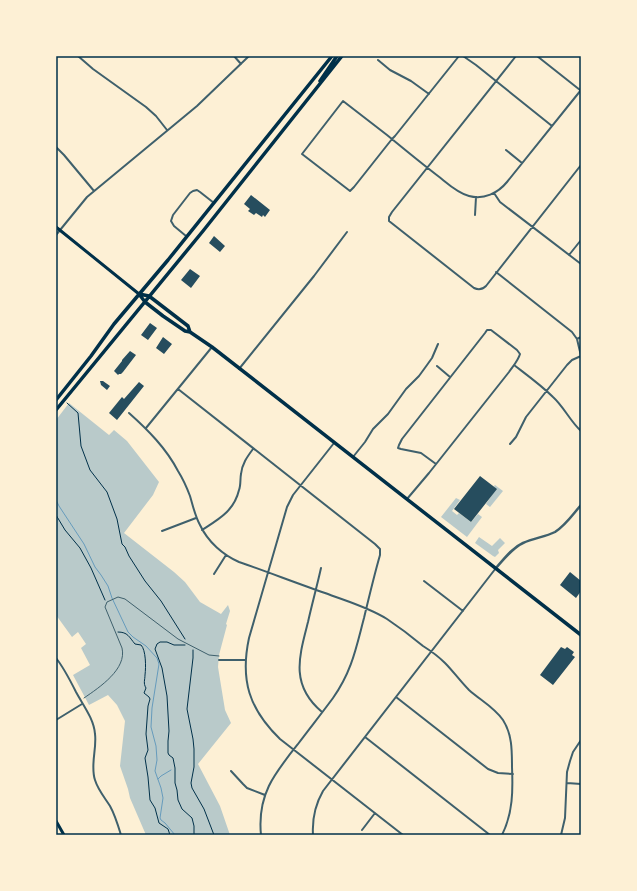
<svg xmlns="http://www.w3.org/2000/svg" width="637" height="891" viewBox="0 0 637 891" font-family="Rubik,sans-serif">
  <rect width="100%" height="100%" fill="#fdf0d5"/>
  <path fill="#b9caca" d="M69,403l40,32 5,-5 13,11 32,41 -6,13 -29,38 50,39 11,10 15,20 21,12 7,-9 2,6 -4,13 1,1 -8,30 -1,12 7,43 6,13 -33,41 22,42 10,29h-84l-16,-37 -2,-9 -8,-23 5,-45 -8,-16 -9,-10 -19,10 -16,-30 17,-10 -9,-17 5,-4 -8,-12 -6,5 -16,-22v-195z
    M495,485l8,6 -13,16 -4,-3 10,-15 -2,-3z
    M456,498l4,2 -8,11 5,4 2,-2 12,9 7,-8 4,3 -15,20 -26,-20z
    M479,537l13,9 8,-8 5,5 -7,7 1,3 -4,4 -2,-1 -18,-13z"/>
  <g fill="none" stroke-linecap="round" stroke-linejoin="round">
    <path stroke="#669bbc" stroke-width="1" d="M56,500l3,6 25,38 11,23 6,8 7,11 4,12 16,34 5,5 13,9 11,12 2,6 -7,44 -1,19 5,19 1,14 -2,11 6,17 2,10 -3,20 1,2 4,3 10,12
      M158,779l3,-3 10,-6"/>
  </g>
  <path fill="#264d5e" d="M251,195l19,15 -5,7 -2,-2 -1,2 -6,-4 -2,2 -6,-4 2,-2 -6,-5z
    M214,236l11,10 -5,6 -11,-9z
    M190,269l10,7 -9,12 -10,-8z
    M150,323l7,5 -9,12 -7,-5z
    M163,337l9,7 -8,10 -8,-6z
    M130,351l6,4 -13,17 -2,2h-2l-1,1 -4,-4 8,-10v-1z
    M100,381h3l7,5 -3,4 -6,-5z
    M139,382l5,4 -27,34 -8,-7 13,-16 2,2z
    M480,476l17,13 -26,33 -17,-13z
    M570,572l11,9v10l-5,7 -16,-13z
    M561,647l4,2 2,-2 7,5 -2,3 3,2 -22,28 -13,-10z"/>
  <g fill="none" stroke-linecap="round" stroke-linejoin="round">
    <path stroke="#003049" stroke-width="1" d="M67,403l11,10 3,33 9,24 17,22 10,27 5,25 3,3 4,9 16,25 16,20 24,38
      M56,515l9,15 15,18 11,20 14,32
      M118,632c10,0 11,5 17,12l6,1c5,5 5,22 4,30 0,5 -2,8 1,13l-2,5 5,4 1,2 -2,7 -2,28 2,16 -3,8 3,19 2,23 5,8 4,15 9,6 2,6
      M185,645h-11l-7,-3h-7l-3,2 -2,5 7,19 5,28 2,35 -1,10v12l1,2 4,3 2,10v15l2,7 1,10 4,9 10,9 2,8v9
      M193,650v8l-6,51 6,30 1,10v18l-3,16 1,5 12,21 10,26"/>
    <path stroke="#3f606c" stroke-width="1" d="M84,698c16,-11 43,-29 38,-50l-17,-41 2,-5 11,-5 7,2 53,40 31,16 10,1"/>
    <path stroke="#3f606c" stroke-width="2" d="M78,56l15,13 53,38 10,9 11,14
      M234,56l7,8
      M459,56l-64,80 -3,3 -38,48 -4,4 -48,-37 41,-53 44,34c17,14 34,28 51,41 9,7 19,17 31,20 15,4 29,-3 38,-14l74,-92
      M463,56l13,9 76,61
      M516,56l-124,156 -3,5v4l85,67c4,2 8,2 12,-2l95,-121
      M537,56l43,34
      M378,60l12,10 21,11 18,13
      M56,147l8,8 30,36
      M506,150l16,13
      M494,193l6,9 81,62
      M475,215l1,-18
      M56,235l31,-38 110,-91 52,-50
      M186,236l-12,-10 -3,-5 2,-6 17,-22 3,-2 4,-1 3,2 14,11
      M569,255l12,-15
      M496,272l76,60 5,7 4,17
      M577,339l4,-2
      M514,365c13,10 27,20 39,32 11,10 17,24 28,34
      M437,366l13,11
      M239,369l75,-93 33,-44
      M178,389l197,155 5,5v6c-6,21 -11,42 -16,63 -8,30 -12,53 -31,80 -11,15 -23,30 -35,46 -24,30 -41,51 -37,91
      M129,413c19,17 37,35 49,58 5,8 9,17 12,25 3,10 5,20 10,29 8,17 23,30 39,37 29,10 57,21 86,31 21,8 43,14 62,26 12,8 24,17 36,27 8,5 15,10 22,17 8,8 15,18 24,27 11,10 25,17 34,30 9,14 9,30 9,47 1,23 1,46 -10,68
      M146,428l66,-81
      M334,443l-41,52 -6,12 -38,131c-9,42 0,71 31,101l123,96
      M510,444l6,-7 10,-20 41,-52 5,-5 9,-4
      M353,457l12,-15 8,-13 15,-15 18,-25 13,-13 8,-11 5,-7 6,-14
      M407,499l22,-26 80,-101c4,-6 9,-11 11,-18l-3,-4 -26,-20h-4l-2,3 -83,106 -3,6 -1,3 3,1 20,4 15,11
      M202,530c17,-11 32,-19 37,-40 2,-5 1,-11 2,-16 1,-10 6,-17 12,-25
      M162,531l34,-13
      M321,568c-4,18 -9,36 -13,54 -9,35 -18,63 14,90
      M214,574l12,-19
      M424,581l39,30
      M56,658c8,10 14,22 20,34 7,13 18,27 19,42 2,15 -5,31 0,46 3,10 10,18 15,26 5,9 8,19 11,29
      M219,660h26
      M396,697l92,72 10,4 15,1
      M56,720l26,-16
      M365,737l125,98
      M231,771l12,13 4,4 18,7
      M567,783l14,1
      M362,830l13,-17
      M313,835c-1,-16 2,-30 10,-44l173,-223
      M561,835l4,-17 2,-46 3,-11 3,-9 8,-12"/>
    <path stroke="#3f606c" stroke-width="2.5" d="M496,568c8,-9 16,-20 27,-25 11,-5 22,-6 32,-11 11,-7 18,-18 26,-27"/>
    <path stroke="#003049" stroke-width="3" d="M56,227l83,67
      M56,821l8,14"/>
    <path stroke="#003049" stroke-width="3.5" d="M320,81l17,-25
      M139,294l6,8 18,14 22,15 5,1 22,15 369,288
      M139,294l10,2 39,30 2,6
      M56,400l35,-44 23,-32 54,-64 164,-204
      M56,410l147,-179 139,-175"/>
  </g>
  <rect width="637" height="891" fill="none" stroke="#fdf0d5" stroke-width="114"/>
  <rect x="57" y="57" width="523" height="777" fill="none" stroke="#003049" stroke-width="1.5"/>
</svg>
